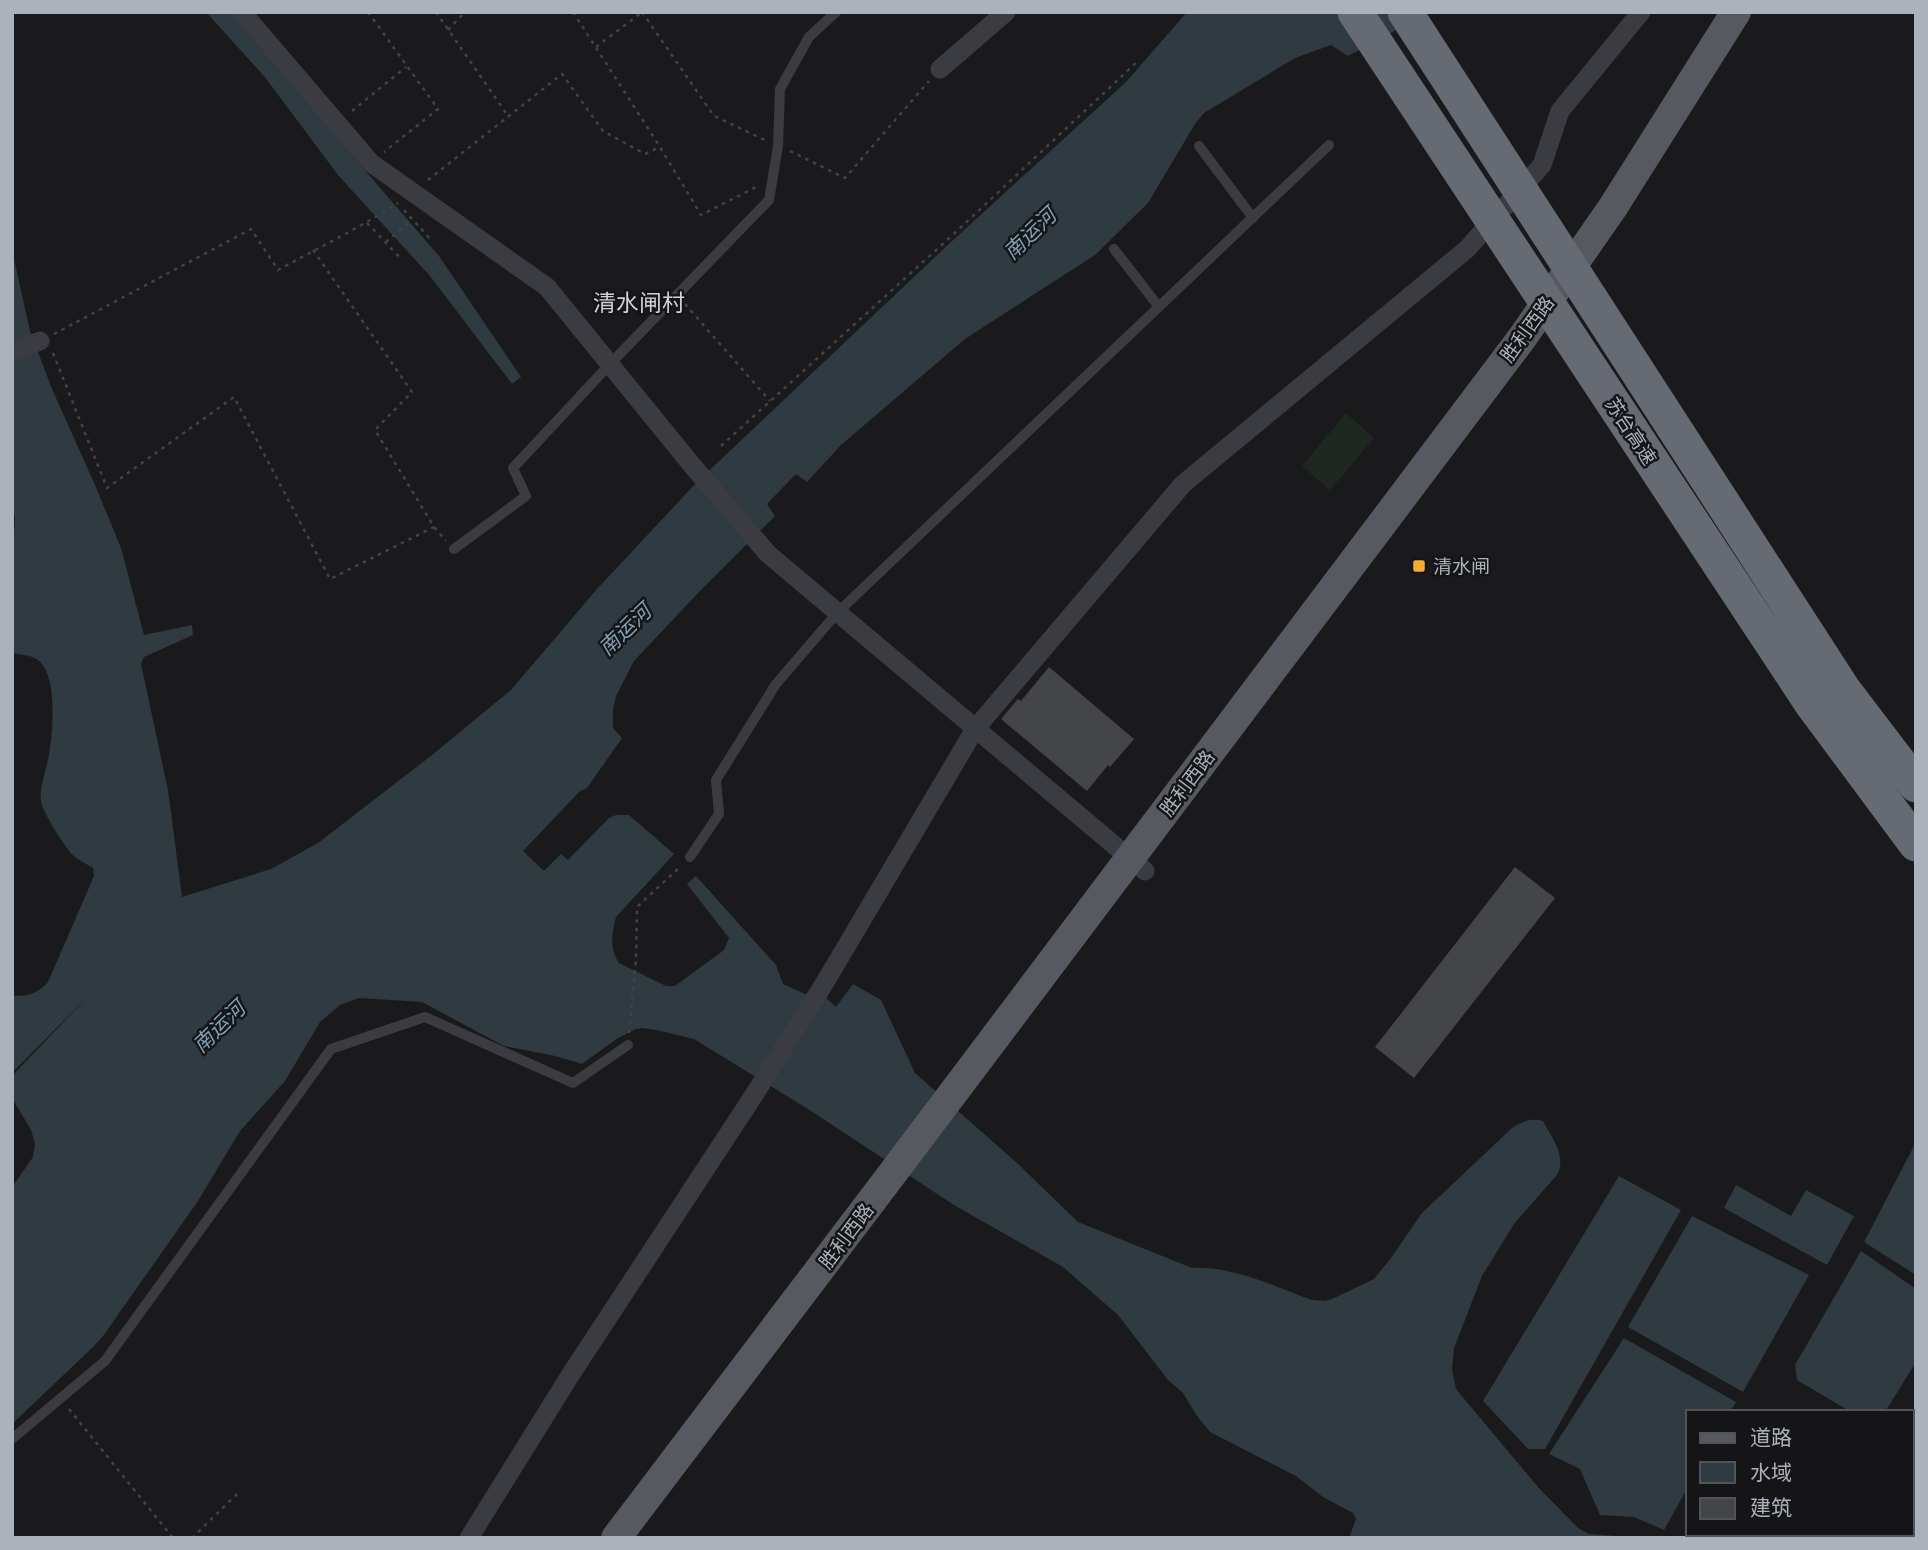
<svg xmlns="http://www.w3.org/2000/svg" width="1928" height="1550" viewBox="0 0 1928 1550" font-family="'Source Sans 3','Noto Sans SC',sans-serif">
  <rect width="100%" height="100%" fill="#1a1a1c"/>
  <path fill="#1f2820" d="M1346,413l28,25 -44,52 -28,-24z"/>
  <path fill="#2f3a41" d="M206,12h35l27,32 75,101 96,111 82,121 -9,7 -82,-108 -92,-101 -74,-99z
    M1187,12h243l-82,44 -17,-11 -36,13 -91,55 -9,11 -47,79 -53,52 -130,84 -124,106 -34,37 -11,-8 -29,30 8,12 -76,76 -65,69 -18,35 -3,13v19l9,10 -35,50 -7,3 -57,60 21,20 17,-17 7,6 41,-42 7,-3h13l45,39 -58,63c-4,16 -7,31 3,46l47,23h9l49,-36 5,-12 -42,-54 9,-8 80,89 7,19 36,16 4,-5 13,12 17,-23 28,16 34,73 102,90 61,59 114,46c42,-2 81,18 120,32l13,1 7,-2 42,-20 17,-21 31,-45 90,-85c11,-7 19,-10 31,-7 9,17 24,35 14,54l-43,49 -32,52 -28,72 -2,21 4,20 82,98 40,41 11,6 54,4h-294l7,-19 -3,-6 -30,-16 -27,-21 -86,-44 -13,-16 -14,-23 -15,-13 -50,-65 -55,-48 -109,-62 -146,-96 -114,-70 -38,-9 -13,-2 -7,1 -18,9 -36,26 -27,-8 -51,-10 -82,-44 -63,-4 -19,7 -20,17 -35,59 -45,50 -42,70 -95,135 -10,11 -81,77v-237l21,-30 2,-13 -4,-14 -19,-32v-22l78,-82 -78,79v-78c15,3 26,-2 36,-13l46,-106 -1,-8c-6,-4 -13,-7 -18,-11 -8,-6 -33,-46 -34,-55 -2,-16 6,-33 8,-48 4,-23 9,-78 -11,-94 -7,-5 -17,-5 -26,-7v-86l3,-49 -3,-12v-256l18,81 22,58 43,96 26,63 23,87 48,-10 1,10 -49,22 -3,7 27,126 14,107 89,-28 47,-26 114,-88 79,-65 86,-101 100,-107 254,-240 175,-160z
    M1915,1144l1,1v130l-52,-33z
    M1619,1176l62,34 -136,239h-17l-45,-48z
    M1736,1185l55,31 15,-26 48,26 -27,49 -103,-57z
    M1692,1216l117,59 -66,117 -115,-65z
    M1861,1251l55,38v73l-31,50h-34l-54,-32 -2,-15z
    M1624,1338l112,64 -6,10h-42v75l-24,43 -30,-13 -34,-2 -20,-46 -31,-15z"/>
  <path fill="#444549" d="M1049,667l85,72 -24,28 -2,-2 -21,26 -86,-72 17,-20 3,2z
    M1515,867l40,31 -141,180 -39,-31z"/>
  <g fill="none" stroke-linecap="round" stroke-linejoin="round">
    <path stroke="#414348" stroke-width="2.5" stroke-dasharray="3.5 5" stroke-linecap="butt" d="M368,12l70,97 -54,43
      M436,12l72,104
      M573,12l87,135 41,68 57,-29
      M642,12l72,104 51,24
      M448,30l17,-18
      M596,47l45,-34
      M352,111l54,-44
      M790,151l55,27 84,-97
      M428,180l134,-106 41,57 42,23 15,-7
      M404,210l28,31
      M367,223l35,37
      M386,242l26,-22
      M313,250l99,142 -37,38 59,97 12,14
      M685,304l85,97
      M54,334l197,-105 27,41c40,-22 81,-42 120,-67
      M53,353l54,135 127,-91 96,182 104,-52
      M721,446l237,-216 181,-170
      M629,1033l7,-73 1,-53 43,-40
      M69,1409l104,129
      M192,1538l47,-46"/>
    <path stroke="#3b3c41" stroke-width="10" d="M1199,146l54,72
      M1114,249l45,58
      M454,549l72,-53 -13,-28 97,-104 159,-164 9,-54 2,-57 29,-52 27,-25
      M690,857l29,-43 -3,-34 60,-96 61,-71 492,-468
      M12,1439l93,-78 226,-312 94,-32 148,66 55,-38"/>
    <path stroke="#3b3c41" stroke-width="19" d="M242,12l129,151 176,124 144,177 77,90 377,317
      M940,69l66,-57
      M12,352l28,-11
      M469,1538l102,-164 183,-279 70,-111 151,-255 208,-245 284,-235 75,-84 18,-54 81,-99"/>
    <path stroke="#575960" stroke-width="30" d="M616,1538l276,-364 630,-836 91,-131 123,-195"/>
    <path stroke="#666a72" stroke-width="35" d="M1355,12l457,692 104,140
      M1405,12l438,677 73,96"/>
  </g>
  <rect fill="#f7ab37" stroke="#151517" stroke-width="2.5" x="1412" y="559" width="14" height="14" rx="3.5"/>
  <g text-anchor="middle" stroke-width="5" stroke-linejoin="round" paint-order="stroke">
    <g font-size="19" fill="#acb2bc" stroke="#151517">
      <text transform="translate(1527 329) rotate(-54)" y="7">胜利西路</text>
      <text transform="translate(1631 431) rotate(57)" y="7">苏台高速</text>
      <text transform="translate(1187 783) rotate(-53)" y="7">胜利西路</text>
      <text transform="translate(846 1236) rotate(-53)" y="7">胜利西路</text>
    </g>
    <g font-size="19" fill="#acb2bc" stroke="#151517" text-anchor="start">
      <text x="1433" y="573">清水闸</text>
    </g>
    <g font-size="21" font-style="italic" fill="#83a2b7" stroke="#151517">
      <text transform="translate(1030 234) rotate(-44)" y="7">南运河</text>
      <text transform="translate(625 630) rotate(-44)" y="7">南运河</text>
      <text transform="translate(219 1027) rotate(-44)" y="7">南运河</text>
    </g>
    <g font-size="23" fill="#cdd1d8" stroke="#151517">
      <text x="639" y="311">清水闸村</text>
    </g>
  </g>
  <rect width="1928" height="1550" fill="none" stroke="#acb2bc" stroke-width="28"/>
  <rect x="1686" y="1410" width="228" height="126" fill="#151517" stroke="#515459" stroke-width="2"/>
  <rect x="1700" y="1433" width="35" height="10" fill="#575960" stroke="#515459" stroke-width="2"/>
  <text x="1750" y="1445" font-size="21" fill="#acb2bc">道路</text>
  <rect x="1700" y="1462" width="35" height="21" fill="#2f3a41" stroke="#515459" stroke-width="2"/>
  <text x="1750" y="1480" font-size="21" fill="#acb2bc">水域</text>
  <rect x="1700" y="1498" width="35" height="21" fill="#444549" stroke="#515459" stroke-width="2"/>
  <text x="1750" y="1515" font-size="21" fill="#acb2bc">建筑</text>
</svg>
